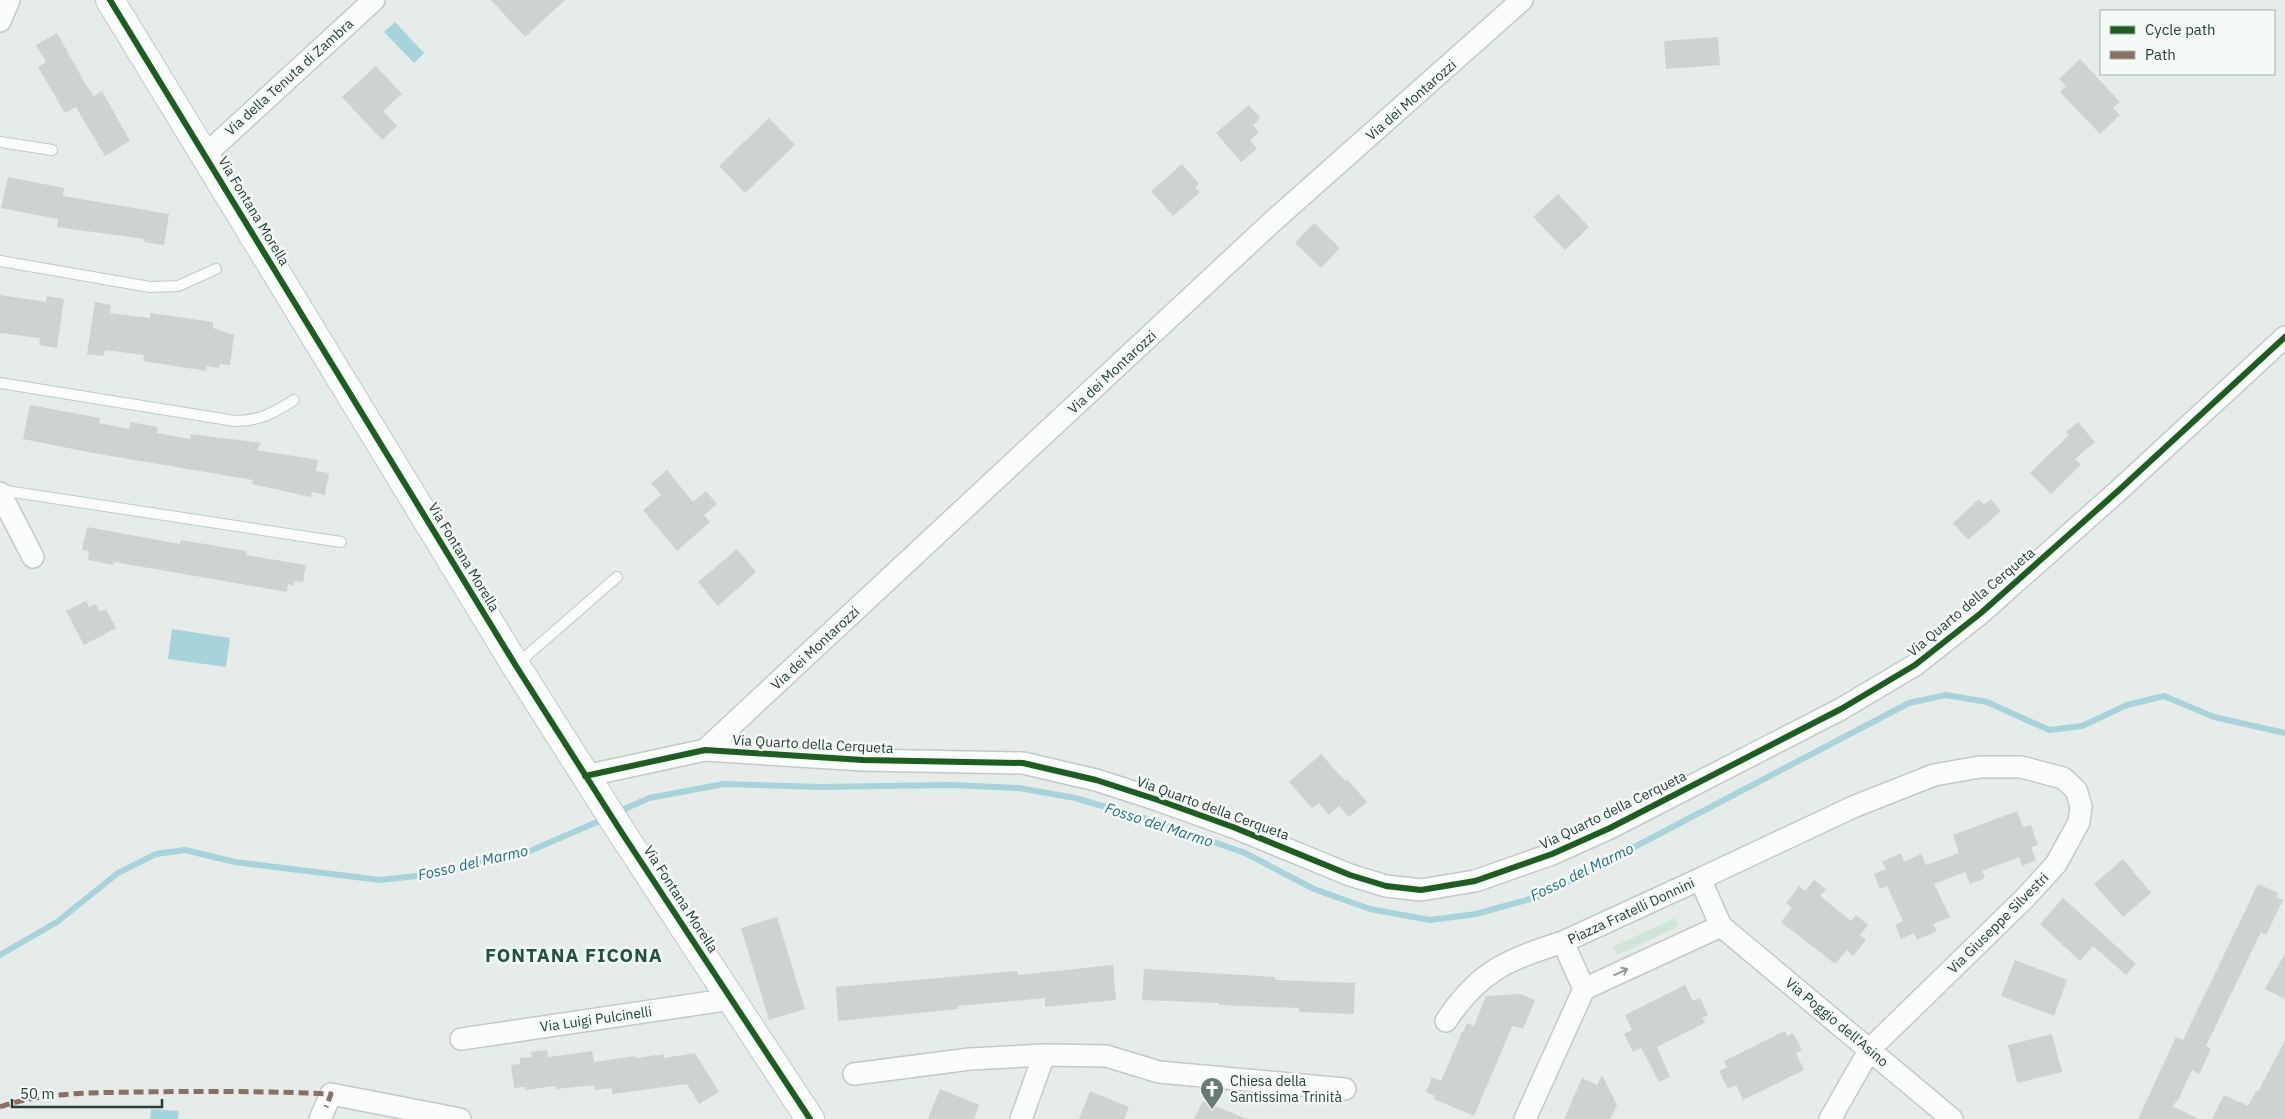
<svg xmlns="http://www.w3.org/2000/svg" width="2285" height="1119" viewBox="0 0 2285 1119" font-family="'IBM Plex Sans',sans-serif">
  <rect width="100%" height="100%" fill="#e6ece9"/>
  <path fill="#cfe5d5" d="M1675,918l4,8 -62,29 -4,-8z"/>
  <path fill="#a6d4da" d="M395,22l29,31 -10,10 -30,-31z
    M172,629l58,9 -4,29 -58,-8z
    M151,1109l28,2 -1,8h-28z"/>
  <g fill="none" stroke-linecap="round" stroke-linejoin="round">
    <path stroke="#a6d4da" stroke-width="6" d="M616,813l33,-15 75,-14 96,3 130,-2 69,3 56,10 79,23 91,32 69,36 56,20 60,11 46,-6 65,-18 368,-193 37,-8 41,7 62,28 33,-4 45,-21 37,-9 50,21 71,16
      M0,955l57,-33 61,-49 38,-19 29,-4 50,12 145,18 45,-5 98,-21 81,-35"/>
  </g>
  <path fill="#cdd3d0" d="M491,0h74l-40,37z
    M57,33l29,52 8,11 8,-5 28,50 -25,15 -29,-49 -11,6 -27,-46 8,-5 -10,-17z
    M1718,37l2,28 -54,4 -2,-28z
    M2080,59l40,43 -7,6 7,7 -20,19 -40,-42 6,-6 -7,-7z
    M376,66l26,28 -19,17 14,15 -15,14 -40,-43z
    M1249,105l11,13 -7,7 6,7 -9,8 7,9 -16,13 -25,-29z
    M769,118l26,27 -50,48 -26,-27z
    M1182,164l17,20 -4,3 5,5 -27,24 -22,-25z
    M8,177l56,11 -1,8 106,18 -5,31 -20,-3v-3l-87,-12 1,-8 -57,-11z
    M1558,194l31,33 -24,23 -32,-33z
    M1314,223l26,25 -19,20 -26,-25z
    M0,295l46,7 1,-6 17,3 -7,49 -18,-3 1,-7 -40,-5z
    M95,302l16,3 -1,8 40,5v-5l63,9v6l21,7 -4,30 -10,-1 -1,4 -12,-2 -1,5 -63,-10 1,-6 -39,-5 -1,6 -17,-2z
    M30,405l70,13 -1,5 30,6 1,-7 28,5 -1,6 33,6 1,-5 70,9 -4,7 61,10 -2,11 13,2 -4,22 -13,-3 -1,5 -59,-13 1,-4 -160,-27 -70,-14z
    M2078,422l17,20 -20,17 6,6 -30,29 -21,-21 39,-38 -3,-3z
    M667,470l26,32 13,-11 11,13 -13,11 6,7 -33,29 -34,-41 18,-15 -10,-12z
    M1979,499l5,6 7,-6 10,12 -33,29 -15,-17z
    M87,527l93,17 1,-4 65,11v4l60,10 -3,17 -9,-1v5l-6,-2 -1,8 -173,-30 -1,3 -25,-5 1,-9 -7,-1z
    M737,549l19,23 -38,34 -20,-24z
    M86,601l3,6 7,-3 4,8 6,-3 10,19 -32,17 -18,-34z
    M1321,754l24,27 2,-2 20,23 -18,15 -10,-11 -10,9 -10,-12 -7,5 -23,-26z
    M2017,811l6,16 8,-2 7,20 -7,2 5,13 -14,6 -3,-9 -37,14 3,7 -15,6 -5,-12 -31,12 16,33 -17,7 4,7 -20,9 -3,-7 -13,6 -6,-14 8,-4 -16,-35 -7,3 -6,-15 12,-5 -4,-7 19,-9 3,9 17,-8 5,11 33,-12 -6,-18z
    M2123,859l28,34 -28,24 -29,-33z
    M1814,880l12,9 -6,7 31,25 5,-6 12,10 -8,10 6,5 -13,16 -6,-6 -12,14 -54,-42 11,-14 -6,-5 13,-17 6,5z
    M2258,884l20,9 -2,4 7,3 -17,35 -5,-3 -55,114 5,3 -12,25 -7,-4 -14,30 -6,6 27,13h-61l38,-82 7,3z
    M2063,898l73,66 -10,11 -33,-29 -13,15 -40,-37z
    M777,917l28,92 -36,11 -28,-92z
    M2285,953v46l-20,-10z
    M2015,960l52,20 -13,36 -53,-20z
    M1113,965l3,35 -71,7v-9l-87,8v3l-120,12 -2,-34 181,-16 1,4z
    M1144,969l131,8v3l80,3 -1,31 -55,-2v-4l-80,-3v-2l-77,-3z
    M1685,985l8,16 7,-3 8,17 -6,3 3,5 -48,24 13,30 -11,5 -18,-34 -8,4 -9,-18 8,-4 -7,-15z
    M1520,994l15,6 -12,29 -10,-3 -2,3 -37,87 -40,-17 1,-3 -9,-4 6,-15 9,4 21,-49h1l4,-9 7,3 12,-30z
    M1785,1031l2,5 6,-3 9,17 -6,3 8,17 -61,30 -7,-15 -8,4 -9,-18 8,-4 -3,-6z
    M2052,1034l10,38 -45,11 -9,-38z
    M2285,1040v79h-73l12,-24 24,11 8,-15 2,1z
    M547,1050l1,7 44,-6 2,11 42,-6v2l28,-4v4l31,-5 24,39 -20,12 -12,-20 -75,10v-6l-17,2 -1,-5 -38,4v-3l-31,4v-3l-11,1 -3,-23 9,-1v-6l12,-1 -1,-5z
    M1602,1075l15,30 -7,14h-46l18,-41 15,7z
    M940,1089l39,16 -5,14h-46z
    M1090,1091l39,16 -5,12h-45z
    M1203,1101l44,18h-53z"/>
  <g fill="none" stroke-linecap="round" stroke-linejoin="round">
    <g stroke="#c3c9c6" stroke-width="12">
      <path id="lane" d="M0,142l52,8
        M0,261l150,26 28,-1 38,-17
        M0,383l235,38c24,0 39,-8 59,-21
        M0,490l341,52
        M516,665l101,-88"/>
    </g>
    <g stroke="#c3c9c6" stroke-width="24">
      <path id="street" d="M0,21l9,-21
        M205,155l169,-155
        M0,493l33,64
        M705,750l566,-527 251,-223
        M585,776l120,-26 158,10 160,3 73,17 62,20 75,27 117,48 36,11 35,4 54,-9 77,-27 58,-26 231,-119 74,-44 66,-52 137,-122 167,-154
        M1700,879l153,-72 81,-32 46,-8h41l42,11 13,12 5,16 -2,16 -23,42 -31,34 -155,151 -40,70
        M1721,926l-137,63 -21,-47 137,-63 21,47 231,193
        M1446,1021c33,-50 61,-61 117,-79
        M461,1039l271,-40
        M854,1074l116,-15 74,-4
        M320,1119l11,-25 129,25
        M1021,1119l23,-64 62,1 53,16 186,17
        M1525,1119l59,-130"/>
    </g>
    <g stroke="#c2c9c6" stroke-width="30">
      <path id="secondary" d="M110,0l406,666 106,167 188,286"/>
    </g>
    <use href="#lane" stroke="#fbfcfc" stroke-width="10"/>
    <use href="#street" stroke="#fbfcfc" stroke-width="21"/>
    <use href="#secondary" stroke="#fbfcfc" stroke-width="28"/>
    <path stroke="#8d6e63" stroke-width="5" stroke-dasharray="10 5" stroke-linecap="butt" d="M0,1107c42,-15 92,-14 136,-15 65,-1 130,-1 195,2l-5,13"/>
    <g stroke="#f5faf7" stroke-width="9">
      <path id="cycleway" d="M110,0l406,666 106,167 188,286
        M585,776l120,-26 158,10 160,3 73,17 62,20 75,27 117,48 36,11 35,4 54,-9 77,-27 58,-26 231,-119 74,-44 66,-52 137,-122 167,-154"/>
    </g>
    <use href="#cycleway" stroke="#1b5e20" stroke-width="6"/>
  </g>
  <defs><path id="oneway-shaft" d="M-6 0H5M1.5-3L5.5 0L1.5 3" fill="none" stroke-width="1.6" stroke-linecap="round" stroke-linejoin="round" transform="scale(1.25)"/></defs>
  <use stroke="#8f9e9a" href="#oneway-shaft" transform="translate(1621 972) rotate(-25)"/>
  <defs>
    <g id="church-pin" transform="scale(1.25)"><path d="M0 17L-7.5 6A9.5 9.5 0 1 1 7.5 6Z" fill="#677c76" stroke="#f5faf7"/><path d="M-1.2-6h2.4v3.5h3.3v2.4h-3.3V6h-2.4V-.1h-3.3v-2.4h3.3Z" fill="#fff"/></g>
  </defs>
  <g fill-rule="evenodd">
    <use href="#church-pin" x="1212" y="1089"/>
  </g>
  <g text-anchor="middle" stroke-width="5" stroke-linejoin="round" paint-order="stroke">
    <g font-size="14" fill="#234038" stroke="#f5faf7">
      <text transform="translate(289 77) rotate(-42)" y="5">Via della Tenuta di Zambra</text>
      <text transform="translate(1411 100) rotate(-41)" y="5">Via dei Montarozzi</text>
      <text transform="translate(254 211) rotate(59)" y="5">Via Fontana Morella</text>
      <text transform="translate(1112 372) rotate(-43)" y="5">Via dei Montarozzi</text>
      <text transform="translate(464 557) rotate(59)" y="5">Via Fontana Morella</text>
      <text transform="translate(1971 602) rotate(-40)" y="5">Via Quarto della Cerqueta</text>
      <text transform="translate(815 648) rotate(-43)" y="5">Via dei Montarozzi</text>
      <text transform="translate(813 744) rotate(3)" y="5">Via Quarto della Cerqueta</text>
      <text transform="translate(1213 808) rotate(20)" y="5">Via Quarto della Cerqueta</text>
      <text transform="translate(1613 810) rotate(-26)" y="5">Via Quarto della Cerqueta</text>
      <text transform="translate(681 899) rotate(57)" y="5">Via Fontana Morella</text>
      <text transform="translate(1631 911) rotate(-25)" y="5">Piazza Fratelli Donnini</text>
      <text transform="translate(1998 923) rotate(-45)" y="5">Via Giuseppe Silvestri</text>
      <text transform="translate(596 1019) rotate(-8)" y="5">Via Luigi Pulcinelli</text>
      <text transform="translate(1837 1022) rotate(40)" y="5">Via Poggio dell'Asino</text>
    </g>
    <g font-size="14" fill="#234038" stroke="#f5faf7" text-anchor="start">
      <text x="1230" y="1086">Chiesa della<tspan x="1230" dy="16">Santissima Trinità</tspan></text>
    </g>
    <g font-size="15" font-style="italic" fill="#1b707e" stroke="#f5faf7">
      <text transform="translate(1159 825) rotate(18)" y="5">Fosso del Marmo</text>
      <text transform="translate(473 863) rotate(-13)" y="5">Fosso del Marmo</text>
      <text transform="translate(1582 872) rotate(-26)" y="5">Fosso del Marmo</text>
    </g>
    <g font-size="19" font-weight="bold" letter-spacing="1" fill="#1e5345" stroke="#f5faf7">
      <text x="574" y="962">FONTANA FICONA</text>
    </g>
  </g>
  <rect x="2100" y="10" width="175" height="65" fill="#f5faf7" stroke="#a1b0ab"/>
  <rect x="2110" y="26" width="25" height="8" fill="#1b5e20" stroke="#a1b0ab"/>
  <text x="2145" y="35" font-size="15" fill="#234038">Cycle path</text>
  <rect x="2110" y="51" width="25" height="8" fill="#8d6e63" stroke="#a1b0ab"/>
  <text x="2145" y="60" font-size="15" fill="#234038">Path</text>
  <path d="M12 1099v8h150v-8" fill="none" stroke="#234038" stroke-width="2.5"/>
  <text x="20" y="1099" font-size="15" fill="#234038" stroke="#f5faf7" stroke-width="4" paint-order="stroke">50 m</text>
</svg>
